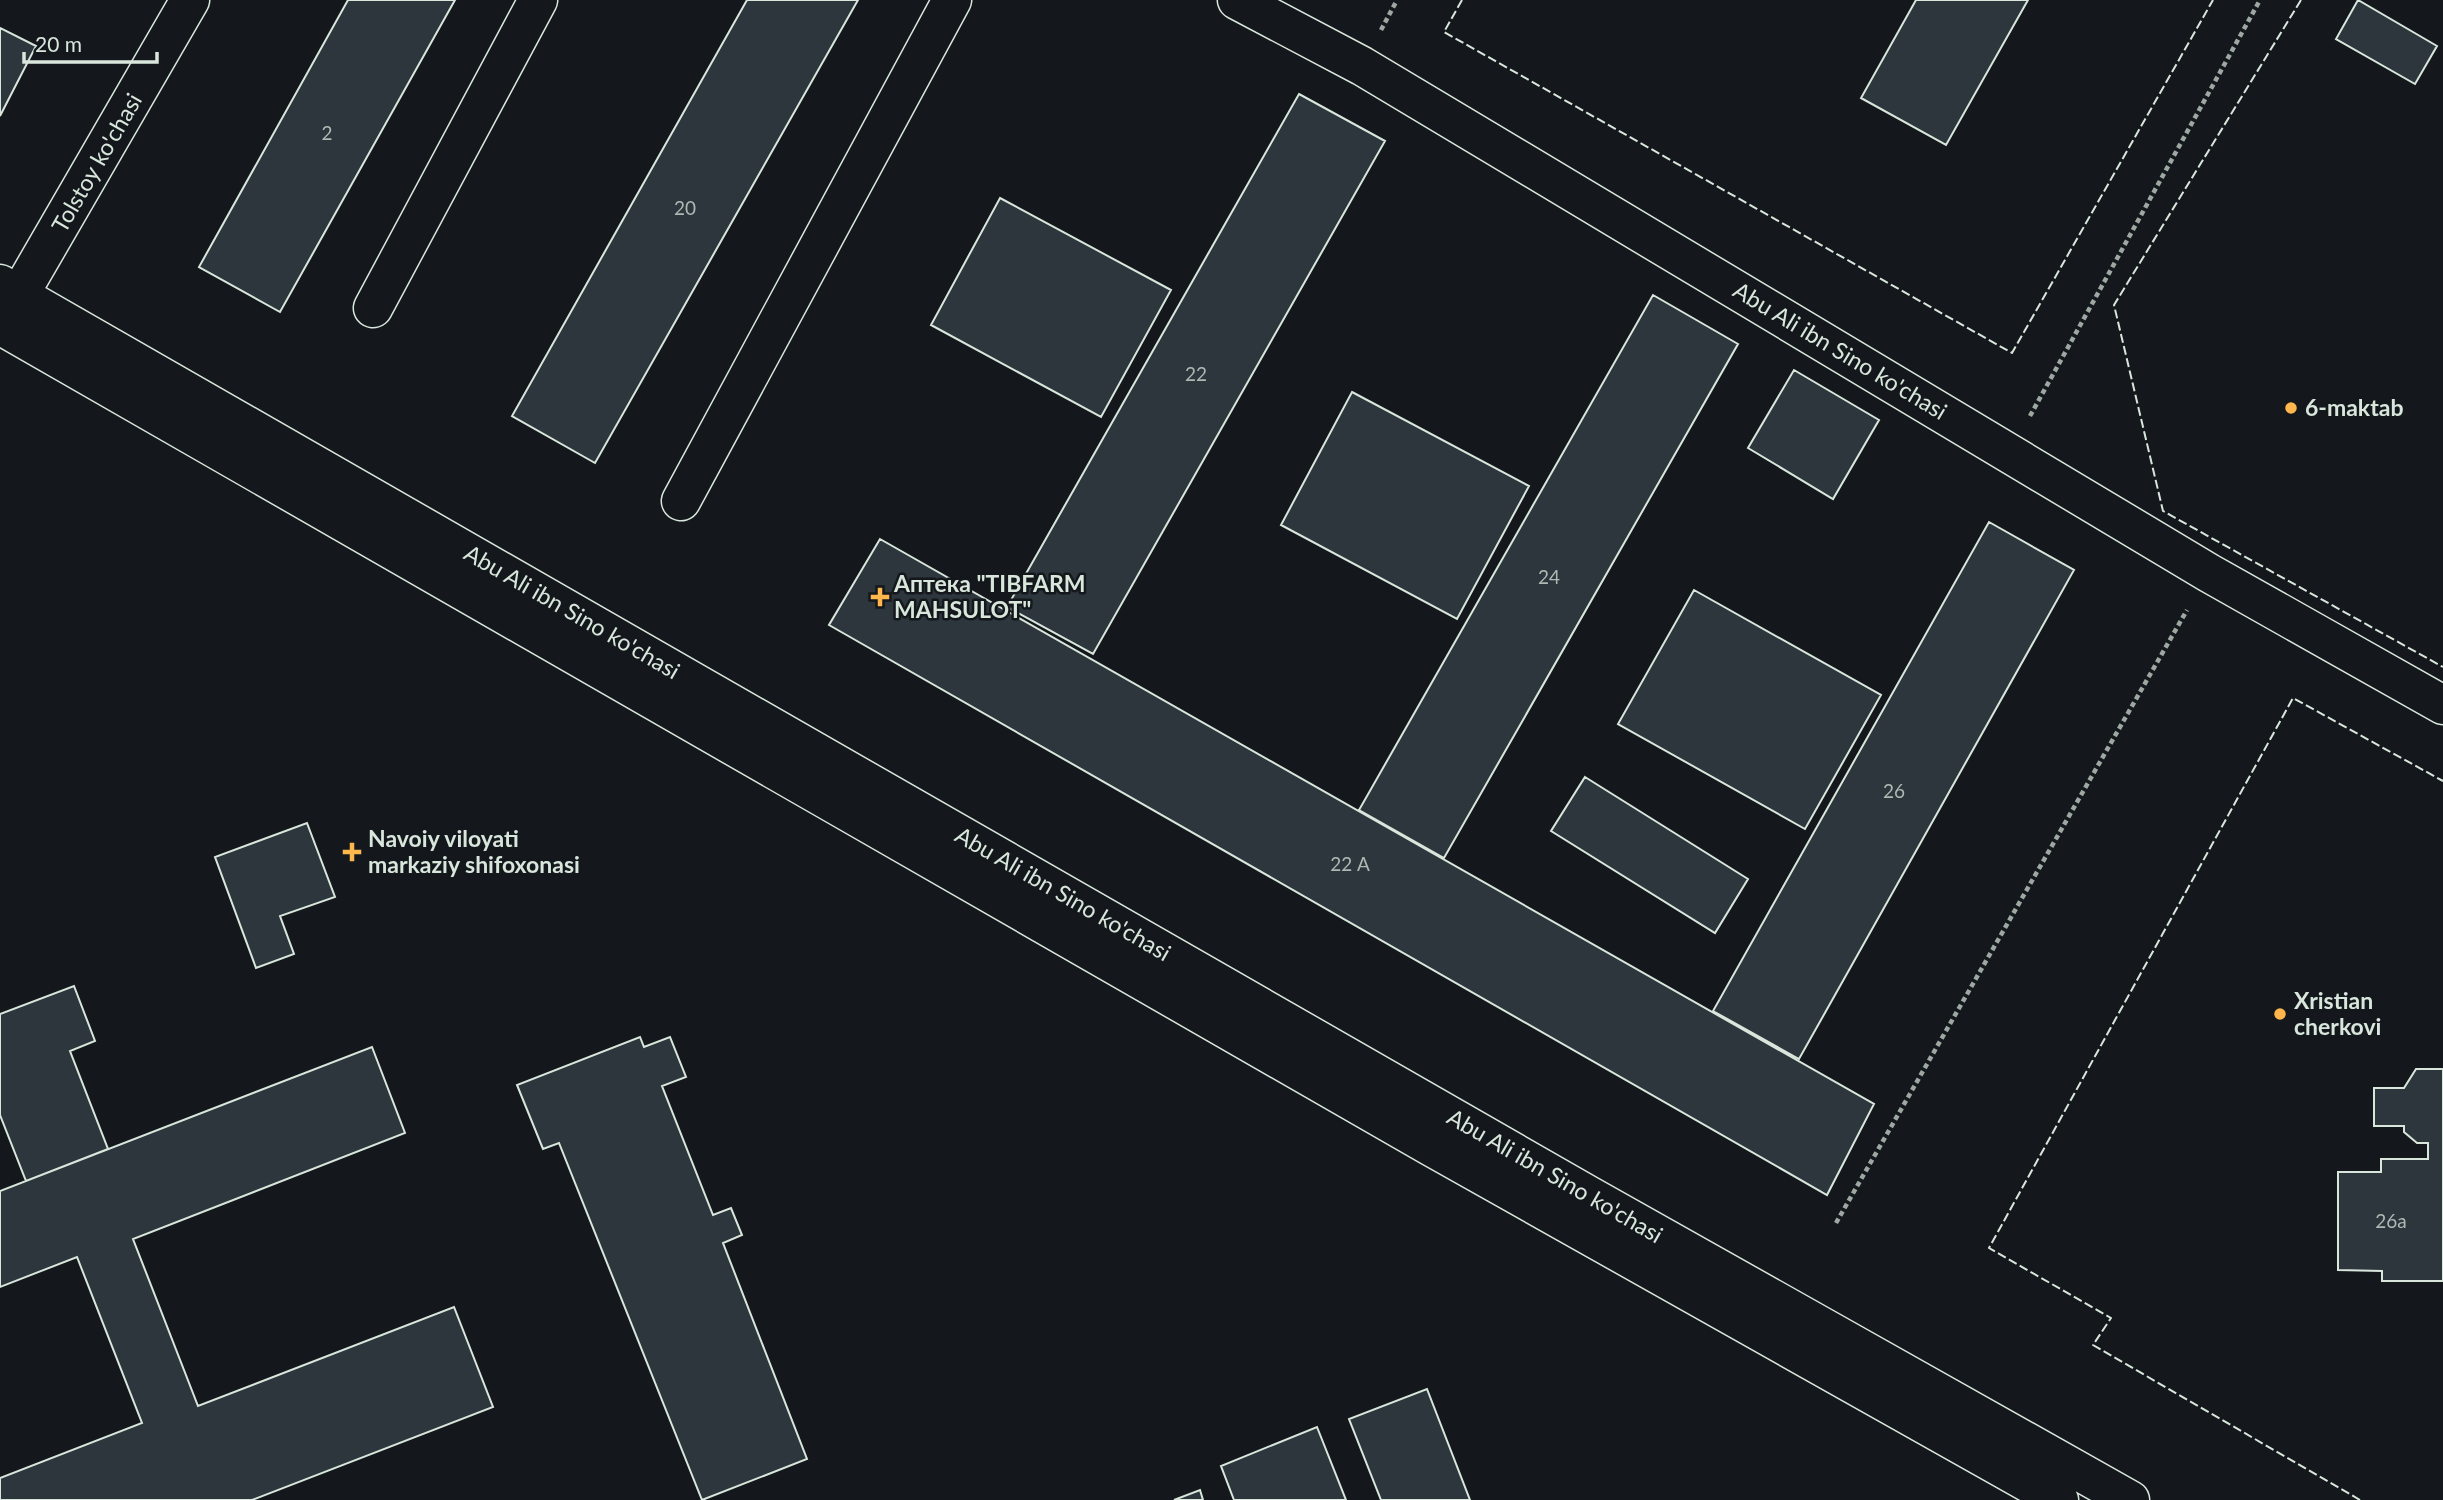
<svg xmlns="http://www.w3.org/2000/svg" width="2443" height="1500" viewBox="0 0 2443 1500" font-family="Lato,sans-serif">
  <rect width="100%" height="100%" fill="#14181c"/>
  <path fill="#2c363c" stroke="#d8e6dc" stroke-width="2" d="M348,0h107l-175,312 -81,-45z
    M747,0h111l-263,463 -83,-47z
    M1916,0h112l-82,145 -85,-47z
    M2358,0l79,46 -22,38 -79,-45z
    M0,28l36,18 -36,70z
    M1299,94l86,47 -292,513 -86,-47z
    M1000,198l171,92 -70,127 -170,-92z
    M1653,295l85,49 -294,514 -85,-48z
    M1794,370l85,50 -46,79 -85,-51z
    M1352,392l177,94 -72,133 -176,-94z
    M1989,522l85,48 -275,489 -86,-48z
    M880,539l994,565 -47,91 -998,-570z
    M1694,590l187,105 -76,134 -187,-105z
    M1585,777l163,102 -33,54 -164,-102z
    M307,823l28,74 -55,19 14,38 -38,14 -41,-111z
    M74,986l21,55 -25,10 38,98 -82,32 -26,-66v-101z
    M640,1037l4,10 26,-10 16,40 -24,9 51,129 18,-7 11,27 -19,8 84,216 -105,41 -143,-357 -16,6 -26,-64z
    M372,1047l33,86 -272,106 65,167 256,-99 39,100 -241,93h-252v-22l142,-55 -65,-166 -77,30v-96z
    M2416,1069h27v212h-61v-10l-44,-1v-98h43v-13h47v-16h-11l-13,-11v-6h-30v-38h30z
    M1427,1389l43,111h-89l-32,-81z
    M1317,1427l29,73h-112l-13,-34z
    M1200,1490l3,10h-29z"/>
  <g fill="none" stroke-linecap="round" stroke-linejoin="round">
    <g stroke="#d8e6dc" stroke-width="41">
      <path id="minor" d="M1237,0l125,66 847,507 234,132
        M0,284l1588,911 542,305
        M373,308l165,-308
        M7,316l183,-316
        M0,325l1430,821 629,354
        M681,501l271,-501"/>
    </g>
    <path stroke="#9da8a2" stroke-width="4.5" stroke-dasharray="5 3.5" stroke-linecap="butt" d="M1381,30l16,-30
      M2030,416l230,-416
      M1836,1223l351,-613"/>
    <use href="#minor" stroke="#14181c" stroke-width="38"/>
    <path stroke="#d8e6dc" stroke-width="2" stroke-dasharray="9 3.5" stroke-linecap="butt" d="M1462,0l-18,32 568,321 201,-353
      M2301,0l-187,305 49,206 280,156
      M2360,1500l-267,-155 18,-27 -122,-70 304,-550 150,83"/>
  </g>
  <g fill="#ffb74d" stroke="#14181c" stroke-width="2.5">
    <circle cx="2291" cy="408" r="7"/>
    <path d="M876.5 586.5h7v7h7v7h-7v7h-7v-7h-7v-7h7z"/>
    <path d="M348.5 841.5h7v7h7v7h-7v7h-7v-7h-7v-7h7z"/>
    <circle cx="2280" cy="1014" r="7"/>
  </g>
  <g text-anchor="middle" stroke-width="5" stroke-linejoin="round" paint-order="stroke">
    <g font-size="19" fill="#adbab4">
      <text x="327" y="140">2</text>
      <text x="685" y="215">20</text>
      <text x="1196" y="381">22</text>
      <text x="1549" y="584">24</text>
      <text x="1894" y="798">26</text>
      <text x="1350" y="871">22 А</text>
      <text x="2391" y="1228">26а</text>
    </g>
    <g font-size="23" fill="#d8e6dc" stroke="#14181c">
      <text transform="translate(97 163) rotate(-60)" y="8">Tolstoy ko'chasi</text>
      <text transform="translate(1840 351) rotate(31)" y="8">Abu Ali ibn Sino ko'chasi</text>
      <text transform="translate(572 612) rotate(30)" y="8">Abu Ali ibn Sino ko'chasi</text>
      <text transform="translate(1063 894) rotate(30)" y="8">Abu Ali ibn Sino ko'chasi</text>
      <text transform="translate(1555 1176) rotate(30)" y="8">Abu Ali ibn Sino ko'chasi</text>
    </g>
    <g font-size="23" font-weight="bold" fill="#d8e6dc" stroke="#14181c" text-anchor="start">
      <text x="2305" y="416">6-maktab</text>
      <text x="894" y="592">Аптека "TIBFARM<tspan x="894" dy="26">MAHSULOT"</tspan></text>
      <text x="368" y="847">Navoiy viloyati<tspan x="368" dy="26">markaziy shifoxonasi</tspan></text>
      <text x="2294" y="1009">Xristian<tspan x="2294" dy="26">cherkovi</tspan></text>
    </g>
  </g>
  <path d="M24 52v10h133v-10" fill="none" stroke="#d8e6dc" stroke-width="3.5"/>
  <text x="35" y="52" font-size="21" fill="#d8e6dc" stroke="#14181c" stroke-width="5" paint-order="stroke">20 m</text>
</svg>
